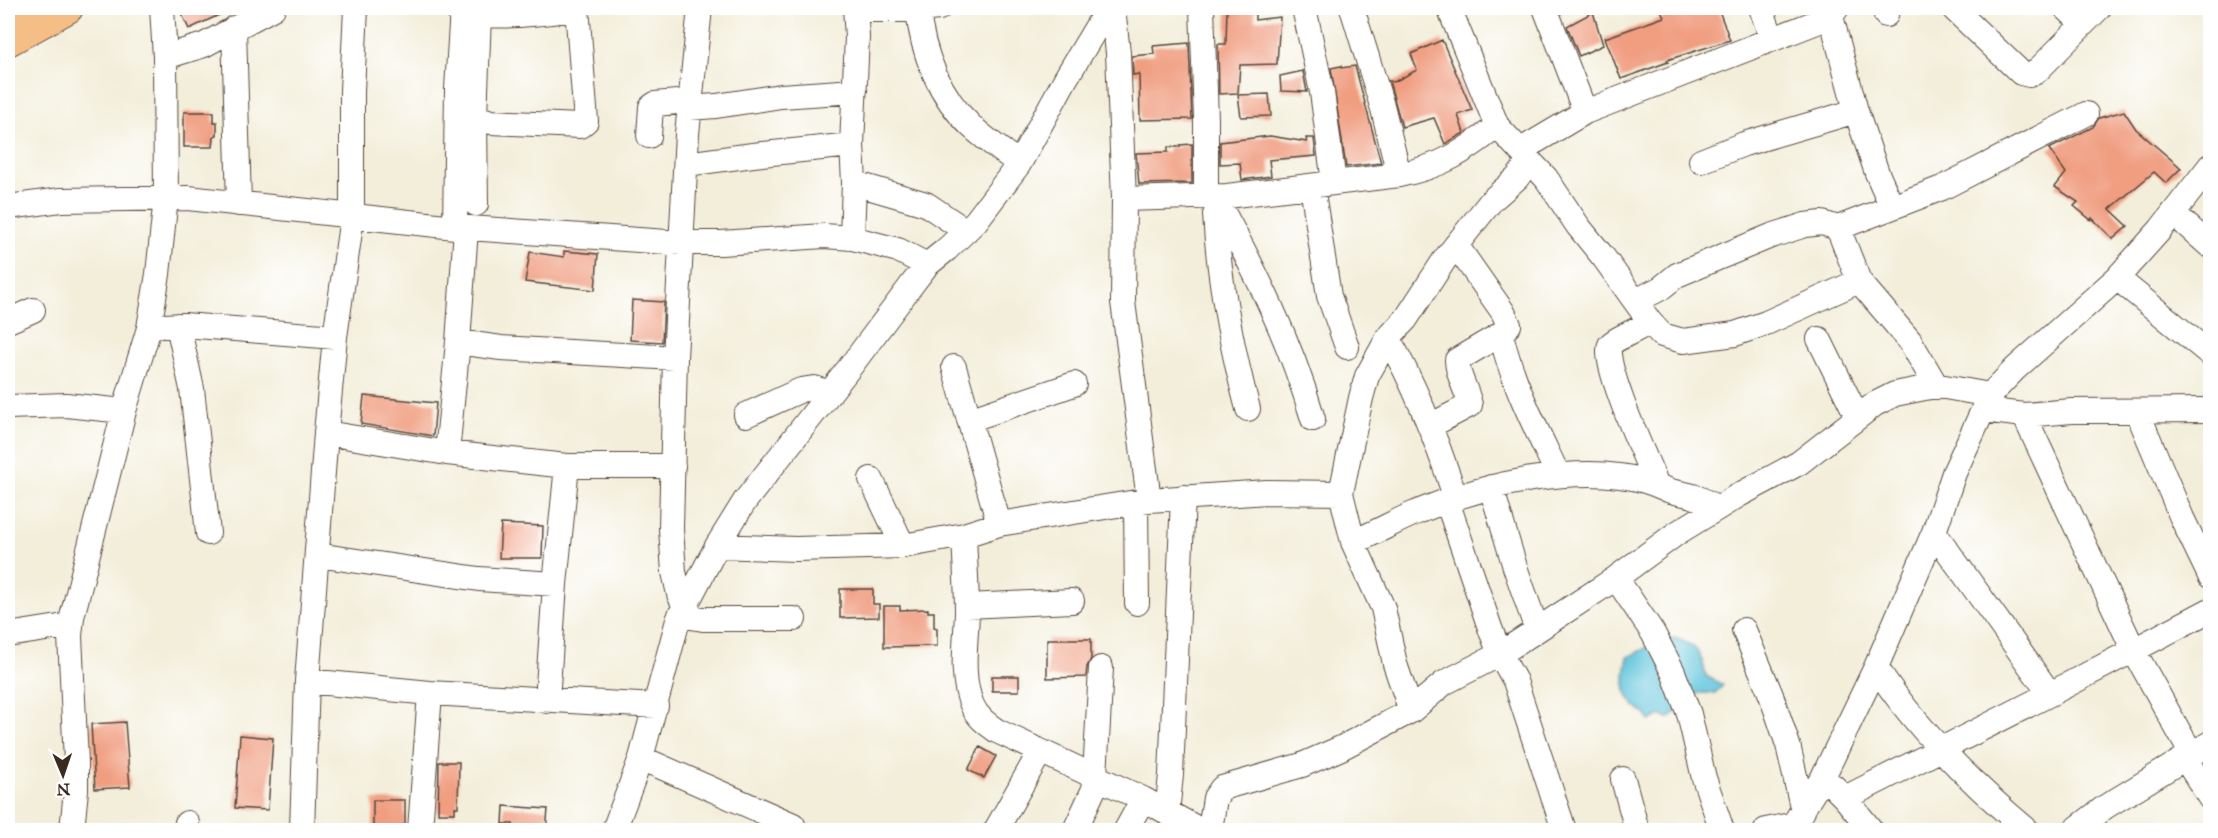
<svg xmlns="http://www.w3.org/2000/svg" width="2218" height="838" viewBox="0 0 2218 838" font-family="'IM FELL Great Primer',serif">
  <rect width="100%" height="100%" fill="#fff"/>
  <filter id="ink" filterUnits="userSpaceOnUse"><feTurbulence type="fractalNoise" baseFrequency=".0167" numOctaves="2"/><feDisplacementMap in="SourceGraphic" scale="12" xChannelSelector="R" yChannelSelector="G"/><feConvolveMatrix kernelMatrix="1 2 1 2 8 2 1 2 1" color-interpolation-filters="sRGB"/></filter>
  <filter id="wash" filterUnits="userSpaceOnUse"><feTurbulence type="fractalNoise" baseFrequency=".008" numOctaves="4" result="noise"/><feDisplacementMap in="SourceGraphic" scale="24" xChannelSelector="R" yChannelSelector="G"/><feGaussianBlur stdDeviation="1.35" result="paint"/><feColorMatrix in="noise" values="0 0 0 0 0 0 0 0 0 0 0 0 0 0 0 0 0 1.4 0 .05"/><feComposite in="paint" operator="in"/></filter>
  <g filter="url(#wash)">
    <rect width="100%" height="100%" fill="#f3eeda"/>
    <path fill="#5cc2da" stroke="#4c767c" stroke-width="1.5" d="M1675,638c23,8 26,14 31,38l17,9 -8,9c-13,-3 -28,0 -36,12 -3,4 -4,10 -9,12 -4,1 -6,-1 -10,-3l-10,6c-6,-11 -11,-9 -17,-17 -12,-13 -8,-31 -5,-47l33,-17z"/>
    <g id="blocks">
      <path fill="#f09d80" d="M179,8h55l-45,21z
        M1227,8h28v12l25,-3 -3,47 -37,1 -2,28 -19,1 -1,-50h8z
        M1660,8h58l12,32 -63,20 1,2 -47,17 -16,-41 59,-21z
        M1593,12l10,33 -24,11 -12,-30z
        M1442,40l30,70 -14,5 6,18 -19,11 -11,-26 -32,9 -13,-46 5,1 23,-12 -6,-16z
        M1189,43l3,76 -52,1 -1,-46 -6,1 -1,-19 22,-2 -1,-8z
        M1341,66v2l14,-2 26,97 -35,4 -15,-99z
        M1303,71l4,21 -26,-1 -1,-15z
        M1269,94l2,22 -30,1 -3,-22z
        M2124,111l12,18 45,39 -15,15 -12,-11 -44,37 18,17 -15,13 -21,-21 -1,2 -17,-14 4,-4 -23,-15 11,-14 -17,-24 44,-22 6,-9z
        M184,112h30v10h3v13l-3,1 -1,11h-29z
        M1270,136l37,6 -1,-4h8l2,18 -47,4 2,16 -29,4 -2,-17 -20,1v-22z
        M1192,144v39l-53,1 -3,-31 32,-1v-5h12v-2z
        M564,251l34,3 -3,36 -70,-8 5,-30 34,5z
        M632,300l32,2 -2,40 -32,-2z
        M364,396l72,7 -3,33 -72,-12z
        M501,524l42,2 -1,32h-43z
        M840,589h33v15h6v13l-39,1z
        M884,606h16v4l28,-1v3h6v15l3,1v18l-53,1z
        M1047,639h44v20l-4,8 -1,10 -39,1z
        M992,676h27v15h-27z
        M125,722l5,65 -35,2 -4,-65z
        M240,735l33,3 -5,72 -33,-2z
        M980,747l16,9 -12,22 -16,-8z
        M439,762h20l-1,45h-3v6h-17z
        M373,800h32v31h-32z
        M504,806l44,3 -2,22h-33v-7h-10z"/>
    </g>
  </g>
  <g filter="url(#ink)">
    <use href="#blocks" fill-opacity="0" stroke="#57473a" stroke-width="1.5"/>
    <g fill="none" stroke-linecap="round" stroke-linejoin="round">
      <g stroke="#57473a" stroke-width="26">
        <path id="minor" d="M477,8l2,7c35,2 66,-1 100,-7
          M1113,8l5,45 6,146 -1,103 26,198
          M1202,8l4,111v77
          M1304,8l18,84 12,91
          M1352,8l31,101 16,66
          M1449,8l48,118 49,52 32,48 26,32 46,64 12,13 21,6 52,-7 31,-11 93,-42
          M1545,8l40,104
          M1761,8l11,31
          M1953,8l68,65 8,2 7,-3 63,-64
          M2066,8l17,16
          M856,10h62l21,-2
          M918,10c4,43 22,87 53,116 15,14 33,26 48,38
          M479,15l-4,102 16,5 89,4 6,-5 -9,-113
          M1886,15l1,-7
          M1831,16l25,95 21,62 15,34
          M234,28l5,176
          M165,57l39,-12 69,-37
          M689,108l27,-2 65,-10 74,-5
          M475,117l1,87
          M649,136l2,-29 4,-3 34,-3
          M1521,150l64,-38 237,-92 9,-4 6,-8
          M1701,161l43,-17 112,-33
          M686,164l67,-9 99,-10
          M854,183l72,21 40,27
          M1312,186l17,110 18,51
          M1214,196c40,71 76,144 99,223
          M1124,199l103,-3 172,-21c43,-9 64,-22 98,-49
          M1219,205l-4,10c4,66 16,130 33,194
          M8,207l53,-7 127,-2 267,29 226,16h40l103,-7 28,2 46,12 29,15
          M2173,213l37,33
          M455,227l2,-138 5,-81
          M1838,228l21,53 51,60 27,46
          M852,238l2,-55 -2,-38 5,-108 -2,-29
          M1456,245l47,67 6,13 -8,9c11,49 36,96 57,141
          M2117,278l93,76
          M1636,301l25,-13 16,-13 94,-39 34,-11 17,-2 16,5 104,-40 144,-74
          M8,321l25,-11
          M1650,322c-7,5 -37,18 -40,23 -9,17 38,119 47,140
          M178,325l14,64 16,144
          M164,326l20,-1 151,12
          M1388,338c29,50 50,106 68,161
          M1819,339l38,77
          M458,342l43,6 174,10
          M954,367l45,157
          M8,407l58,-2 58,6
          M1983,410l41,5 48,-4 138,-1
          M2137,411l45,107 28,58
          M746,415l55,-25 13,-2 16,5
          M2024,415l110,236 58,104
          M969,420l105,-36
          M1430,426l40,-21c-3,-16 -13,-29 -13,-45l44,-26
          M326,433l121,20 120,13h106
          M447,453l11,-111 8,-114
          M871,479l32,67
          M1491,487l24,80 22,63
          M1447,501l43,127 10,26 15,27 49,149
          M1136,503l1,100
          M1934,532l116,162
          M964,535c1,26 3,52 3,78 -1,30 -7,64 5,92 5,12 15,19 25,26l146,68 57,31
          M1353,542c23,-9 44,-22 67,-31 62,-26 159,-49 225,-30 9,2 17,7 26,10 7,2 15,3 22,5 9,3 17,8 25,12
          M717,546l79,3 107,-3 61,-11 35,-11 150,-24 118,-8 74,1
          M317,555l162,24 76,5
          M1616,578l37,55 20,39 16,42 15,64 18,52
          M684,605l-5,-11 -5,-22 -3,-43 4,-171 12,-224 13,-126
          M967,606l105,-5
          M680,615l23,4h91
          M1744,630l27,65 17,50 15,66
          M8,635l63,-10
          M1876,667c40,62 94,115 151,163
          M307,681l123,12 226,13
          M547,701l8,-117 12,-118
          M1411,711l-16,-47 -12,-56 -30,-66 -12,-49 20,-95 6,-22 21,-38 18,-19 39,-60 47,-59 25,-22 12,-16
          M641,758l152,67
          M2186,760l24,38
          M1095,776l6,-108
          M1623,779l14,51
          M1833,786l12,12 26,32
          M1845,798l205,-104 160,-84
          M1167,813l4,-38 12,-278
          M72,830l4,-40v-28l-6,-126 2,-19 52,-206 25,-83 9,-54 8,-77 -1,-140 -3,-49
          M186,830l1,-7
          M302,830l5,-149 19,-248 9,-96 17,-120v-126l4,-83
          M420,830l10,-137
          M614,830l27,-72 37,-138 39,-74 28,-45 105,-134 63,-84 14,-18 20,-16 29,-28 43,-57 47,-86 42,-70
          M996,830l44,-78
          M1075,830l24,-52
          M1126,830l17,-31
          M1210,830l5,-32 7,-10 80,-23 39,-17 70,-37 33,-28 56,-29 37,-24 79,-52 61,-45 62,-38 60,-32 76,-59 20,-10 35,-7h15l45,8
          M1766,830l29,-6
          M1790,830l33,-53 53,-110 58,-135 20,-59 36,-78 25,-26 102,-91 43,-48 50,-64
          M2075,830l30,-23 105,-64"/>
      </g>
      <g stroke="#57473a" stroke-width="32">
        <path id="major" d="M8,13l10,-5
          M8,41l60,-33"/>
      </g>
      <use href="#minor" stroke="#fff" stroke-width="24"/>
      <use href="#major" stroke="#f6be87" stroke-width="30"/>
    </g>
  </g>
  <rect width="2218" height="838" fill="none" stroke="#fff" stroke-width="30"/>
  <g transform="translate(63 775) rotate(178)" stroke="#ffffff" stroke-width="4.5" paint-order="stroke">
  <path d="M0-4.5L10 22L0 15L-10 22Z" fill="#3b2a1e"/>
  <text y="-9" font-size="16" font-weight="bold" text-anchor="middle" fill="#3b2a1e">N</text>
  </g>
</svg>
